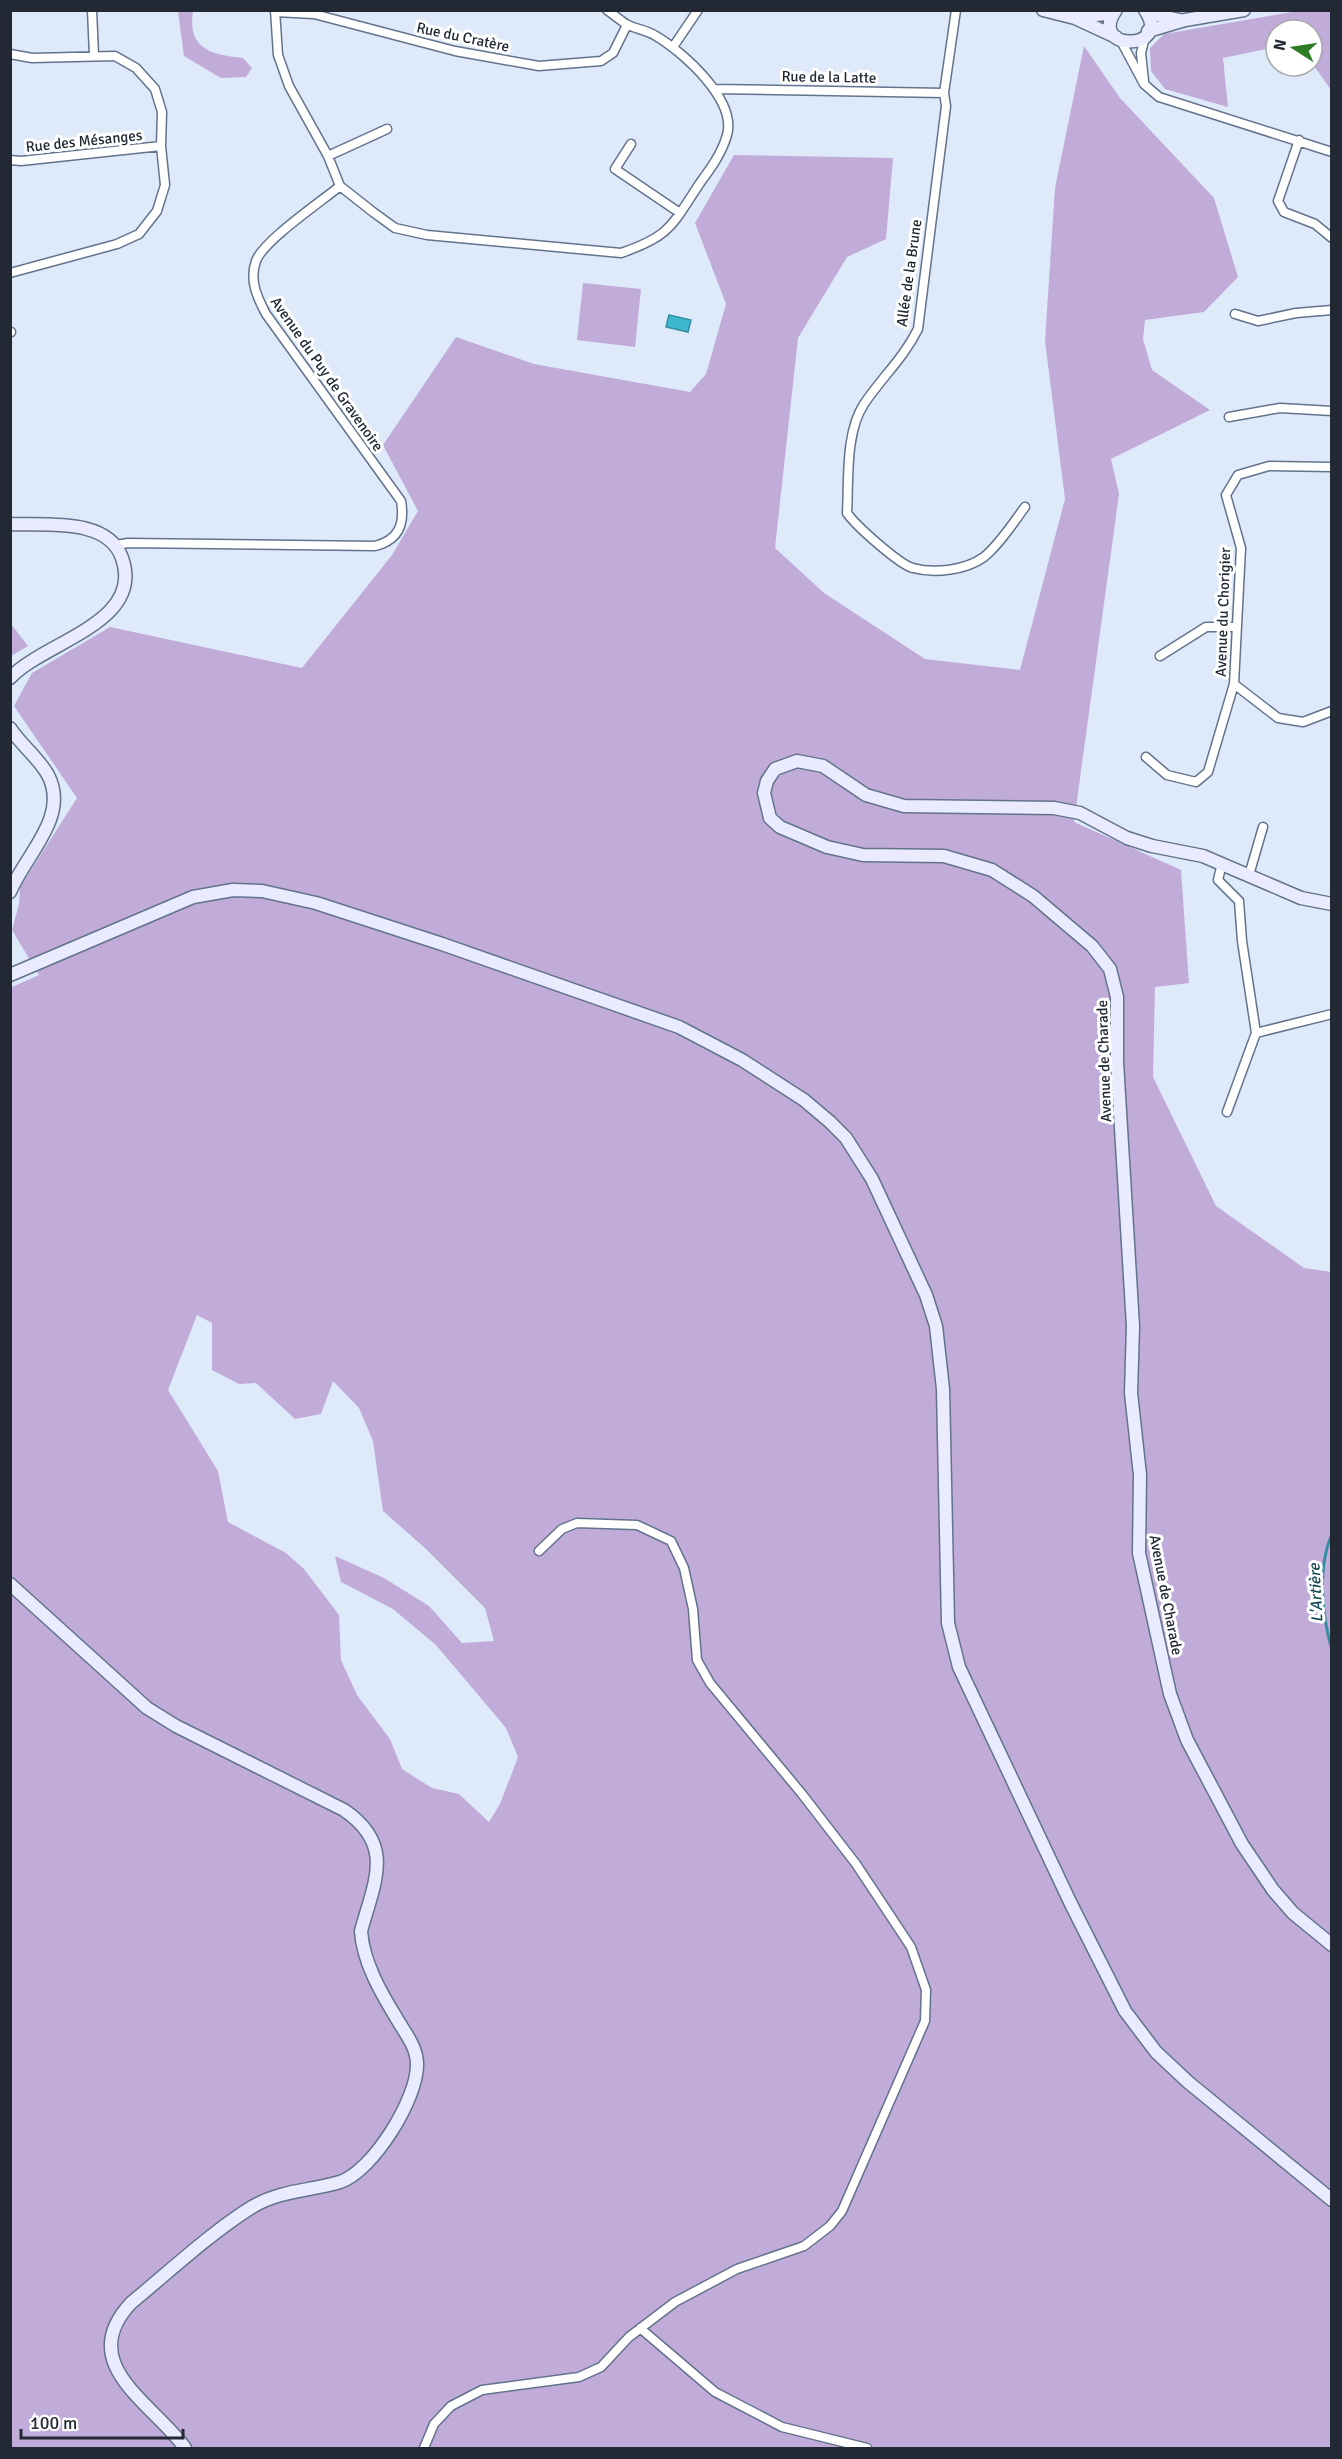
<svg xmlns="http://www.w3.org/2000/svg" width="1342" height="2459" viewBox="0 0 1342 2459" font-family="Signika,sans-serif">
  <rect width="100%" height="100%" fill="#dee9fa"/>
  <path fill="#c0abd9" fill-rule="evenodd" d="M178,11h15c-6,38 18,44 50,47l9,10 -6,9 -25,1 -37,-22z
    M1298,11h33v79l-19,-27v-33h-36v17l-53,11 5,49 -63,-18 -14,-18 -1,-23 14,-14z
    M1084,46l36,52 94,100 24,79 -34,35 -59,8 -2,19 9,31 58,40 -99,49 8,35 -45,328 107,48 8,113 -34,4 -2,90 63,129 88,62 27,4v1176h-1320l-1,-1460 29,-13 -27,-45 7,-26 1,-17 57,-89 -63,-92 18,-33 78,-46 192,41 90,-113 26,-44 -35,-66 73,-108 78,27 156,28 16,-18 20,-70 -31,-81 39,-68 159,3 -7,81 -39,18 -49,81 -23,210 49,45 101,66 95,11 45,-171 -20,-158 10,-153zM197,1315l15,8v47l27,14 17,-1 39,36 26,-5 12,-33 26,27 14,33 10,70 43,38 59,59 9,33 -32,2 -33,-37 -45,-28 -49,-22 6,26 52,27 43,36 70,83 12,29 -18,47 -11,18 -30,-28 -27,-6 -30,-19 -12,-30 -33,-44 -16,-35 -2,-45 -35,-46 -18,-16 -58,-31 -10,-51 -50,-81z
    M583,283l58,6 -6,58 -58,-7z
    M11,624l17,22 -17,10h-1z"/>
  <path fill="#3db9cf" stroke="#358ea0" stroke-width="1.5" d="M669,315l22,5 -3,12 -22,-5z"/>
  <g fill="none" stroke-linecap="round" stroke-linejoin="round">
    <path stroke="#358ea0" stroke-width="3" d="M1332,1534c-15,34 -10,82 0,116"/>
    <g stroke="#62738c" stroke-width="11">
      <path id="street" d="M92,10l2,45
        M275,10l3,45 11,31 39,70 12,30 33,26 22,16 32,7 194,18c50,-17 51,-28 79,-70 11,-15 22,-30 27,-48 10,-35 -44,-83 -71,-99 -9,-6 -21,-7 -30,-12 -6,-4 -12,-9 -19,-14
        M956,10l-12,83 2,13 -28,223c-15,30 -36,48 -54,75 -19,29 -15,76 -17,109 9,13 53,52 66,55 22,6 53,2 71,-11 16,-13 29,-34 41,-50
        M275,12l39,2 141,37 84,15 62,-5 12,-8 14,-28
        M1121,41l23,43 15,13 173,55
        M673,47l25,-37
        M10,54l22,4 83,-2 21,12 19,21 7,23 -1,34 4,39 -8,26 -18,23 -22,10 -107,29
        M1144,81l-3,-28 4,-16
        M714,89l230,4
        M1299,140l-21,61 6,11 31,12 17,14
        M631,144l-16,25 65,44
        M328,156l59,-27
        M10,160l11,1 140,-15
        M1235,314l23,7 38,-8 36,-3
        M10,332h1
        M1229,417l51,-9 52,3
        M116,545l12,-2 247,3c24,-6 30,-22 26,-45l-135,-187c-9,-17 -17,-34 -10,-53 7,-20 66,-60 84,-75
        M1160,656l46,-29h30
        M1234,684l44,34 25,4 29,-11
        M1146,757l21,18 29,7 12,-10 26,-88 7,-136 -15,-53 12,-20 31,-9 63,1
        M1222,863l-4,17 21,21 3,40 14,92 -29,79
        M1249,875l14,-48
        M1256,1033l76,-19
        M640,2328l75,64 67,35 85,21
        M424,2448l10,-24 17,-18 31,-16 97,-13 22,-10 28,-30 46,-35 62,-33 67,-23 26,-20 12,-15 83,-190 1,-31 -15,-43 -55,-83 -54,-70 -92,-111 -13,-23 -4,-51 -9,-41 -13,-27 -34,-16 -60,-2 -15,6 -23,22"/>
    </g>
    <g stroke="#62738c" stroke-width="15">
      <path id="secondary" d="M1043,10l32,8 41,19
        M1116,10c-30,42 58,42 29,0
        M1147,13l33,7
        M1079,17l35,-4
        M1148,31l37,-11 59,-10
        M10,524c35,2 98,-7 112,34 23,65 -77,83 -112,120
        M10,728c11,17 28,29 38,47 22,42 -23,80 -38,117
        M1332,904l-31,-6 -98,-42 -51,-10 -25,-8 -47,-25 -26,-5 -150,-2 -38,-11 -43,-29 -26,-5 -22,8 -8,12 -3,12 6,25 10,9 47,20 36,8 81,1 48,14 41,26 59,50 18,23 7,28v65l16,264 -2,67 9,82 -1,78 31,141 17,46 55,104 31,46 20,23 39,32
        M10,975l183,-78 40,-7 29,1 54,12 126,41 237,83 63,33 62,40 26,22 16,16 26,41 54,116 10,31 7,63 5,234 11,44 112,237 54,107 31,41 32,30 144,118
        M10,1584l137,124 29,18 168,84c51,35 31,70 17,121 2,31 20,62 36,88 8,14 20,28 20,45 1,34 -44,107 -77,118 -30,9 -60,8 -88,25 -43,27 -82,64 -121,96 -57,61 22,100 54,145"/>
    </g>
    <use href="#street" stroke="#fff" stroke-width="8"/>
    <use href="#secondary" stroke="#eaebfe" stroke-width="12"/>
  </g>
  <g text-anchor="middle" stroke-width="6" stroke-linejoin="round" paint-order="stroke">
    <g font-size="15" fill="#222934" stroke="#fff">
      <text transform="translate(463 37) rotate(12)" y="5">Rue du Cratère</text>
      <text transform="translate(829 77) rotate(1)" y="5">Rue de la Latte</text>
      <text transform="translate(84 141) rotate(-6)" y="5">Rue des Mésanges</text>
      <text transform="translate(909 273) rotate(-82)" y="5">Allée de la Brune</text>
      <text transform="translate(327 374) rotate(55)" y="5">Avenue du Puy de Gravenoire</text>
      <text transform="translate(1223 612) rotate(-88)" y="5">Avenue du Chorigier</text>
      <text transform="translate(1104 1061) rotate(-92)" y="5">Avenue de Charade</text>
      <text transform="translate(1166 1595) rotate(79)" y="5">Avenue de Charade</text>
    </g>
    <g font-size="16" font-style="italic" fill="#124751" stroke="#fff">
      <text transform="translate(1315 1593) rotate(-93)" y="6">L'Artière</text>
    </g>
  </g>
  <rect width="1342" height="2459" fill="none" stroke="#222934" stroke-width="24"/>
  <g transform="translate(1294 48) rotate(282)"><circle r="28" fill="#ffffff" stroke="#a7a9ae" stroke-width="1.5"/>
  <path d="M0-4.5L10 22L0 15L-10 22Z" fill="#2d7c26"/>
  <text y="-9" font-size="16" font-weight="bold" text-anchor="middle" fill="#222934">N</text>
  </g>
  <path d="M21 2429v9h162v-9" fill="none" stroke="#222934" stroke-width="3"/>
  <text x="30" y="2429" font-size="18" fill="#222934" stroke="#ffffff" stroke-width="4.5" paint-order="stroke">100 m</text>
</svg>
